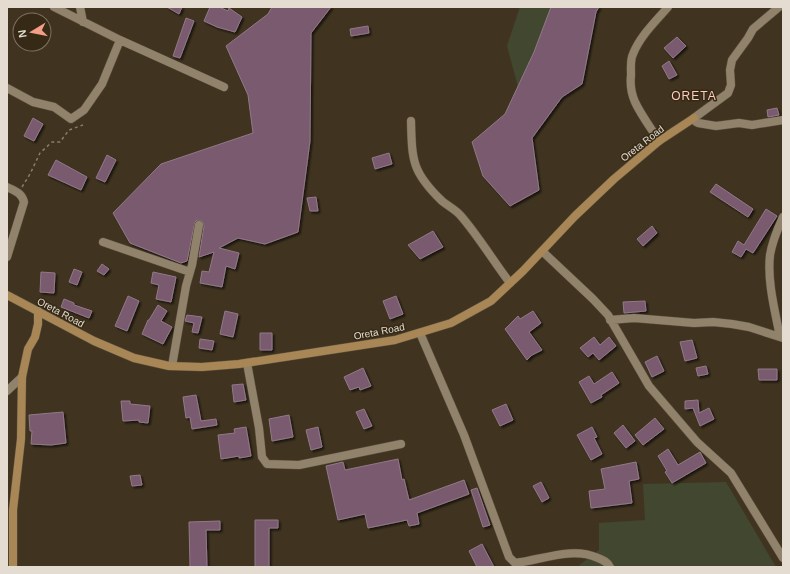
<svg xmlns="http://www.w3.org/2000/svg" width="790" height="574" viewBox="0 0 790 574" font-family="Helvetica,sans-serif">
  <defs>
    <filter id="shadow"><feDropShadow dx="2" dy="2" stdDeviation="1" flood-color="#0009"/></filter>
  </defs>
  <rect width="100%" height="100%" fill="#403420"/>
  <path fill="#42472f" d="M520,7h31l-17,45 -16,35 -11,-41z
    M726,482l50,85h-199l22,-17v-27l46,-3 -2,-36z"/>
  <path fill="#795a6e" stroke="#917988" filter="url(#shadow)" d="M167,7h15l-3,7z
    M210,7h9l9,4 1,-3 13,9 -7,15 -18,-5 -13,-6z
    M272,7h59l-20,26 -1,108 -12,91 -33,12 -27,-6 -19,10 20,5 -4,16 -9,-3 -4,21 -22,-4 2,-12 7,1 5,-20 -15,5 5,-31 -2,-5 -5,-1 -2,2 -8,39 -6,2 -51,-20 -17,-30 48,-49 92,-31 -5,-38 -22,-49 42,-32z
    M551,7h48l-3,5 -14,72 -20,13 -30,41 7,52 -29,16 -27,-30 -11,-34 33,-28 29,-62z
    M186,18l8,3 -14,37 -7,-2z
    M368,26l1,7 -18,3 -1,-7z
    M677,37l9,9 -13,12 -9,-10z
    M669,61l8,14 -8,4 -7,-13z
    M777,108l2,7 -11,2 -1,-7z
    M33,118l10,6 -9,17 -10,-5z
    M389,153l3,11 -17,5 -3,-11z
    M107,155l9,5 -11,22 -9,-4z
    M56,160l31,17 -6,13 -33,-15z
    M716,184l37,25 -5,8 -38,-25z
    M316,197l2,14h-8l-3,-13z
    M766,209l11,7 -24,37 -7,-4 -5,8 -9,-5 6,-11 6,4z
    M652,226l5,7 -14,13 -6,-7z
    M433,231l10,16 -23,12 -12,-14z
    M102,264l7,5 -5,6 -7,-4z
    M74,269l8,3 -5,13 -8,-3z
    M41,272l14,1 -1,20 -14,-1z
    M153,272l23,5 -5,25 -15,-3 3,-14 -8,-2z
    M128,296l11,5 -12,30 -12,-5z
    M396,296l7,18 -13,5 -7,-18z
    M64,299l10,4v2l18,6 -3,7 -28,-11z
    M645,301l1,10 -22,2 -1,-11z
    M158,305l9,6 -6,10 11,6 -9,17 -21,-10 6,-14h1z
    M225,311l13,3 -5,23 -13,-3z
    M533,311l8,12 -12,9 13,18 -10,5 -5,5 -22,-31 13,-13 2,3z
    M187,315l15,2 -4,16 -6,-1 2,-9 -9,-2z
    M260,333h12v17h-12z
    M594,337l6,8 9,-8 7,9 -17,14 -6,-7 -5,4 -8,-9z
    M200,339l14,2 -2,9 -13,-2z
    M692,340l5,18 -12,3 -5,-19z
    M657,356l7,15 -12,6 -7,-15z
    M706,366l2,8 -10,2 -2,-8z
    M363,368l8,18 -11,4 -1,-3 -9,3 -6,-13z
    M758,369h19v11h-18z
    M612,372l7,11 -18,12 1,2 -11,6 -12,-21 10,-6 5,8z
    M243,384l3,16 -12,2 -2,-17z
    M196,395l5,26 15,-2 1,6 -25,4 -2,-12 -4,1 -3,-21z
    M698,400l1,13 10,-5 5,11 -14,7 -7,-18 -8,1v-8z
    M121,401h9v3l20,2 -2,17 -9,-1v-2l-16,1z
    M506,404l7,16 -13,6 -8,-16z
    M364,409l8,17 -8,3 -8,-17z
    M63,412l3,31 -15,2 -20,-1 1,-13h-2l-1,-16z
    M289,415l4,22 -21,4 -3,-22z
    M655,418l9,11 -21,16 -8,-10z
    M623,425l12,16 -9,7 -12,-15z
    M246,427l5,29 -12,2v-2l-18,3 -3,-24 17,-2 -1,-4z
    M318,427l4,20 -11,3 -5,-20z
    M592,427l5,10 -3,1 8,16 -11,6 -14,-25z
    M668,449l10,16 22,-13 6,11 -34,20 -7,-11 2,-1 -9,-15z
    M398,459l4,21 2,-1 5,21 55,-20 5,14 -52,19 2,11 -10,2 -2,-6 -39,8 -3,-14 -27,6 -12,-54 17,-4 2,8z
    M636,462l3,17 -10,2 3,22 -41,5 -2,-17 16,-2 -4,-20z
    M140,475l2,10 -10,1 -2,-10z
    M541,482l8,16 -7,4 -9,-16z
    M477,488l13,37 -7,2 -12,-37z
    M255,520h23v8h-9v39h-14z
    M220,521v9h-14l1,37h-17l-1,-45z
    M482,544l12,23h-17l-8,-16z"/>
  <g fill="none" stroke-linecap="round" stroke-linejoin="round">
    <g stroke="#5c5140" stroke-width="9">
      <path id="street" d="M54,7l66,33 104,47
        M80,7l3,15
        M779,7l-26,22 -5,9 -16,22 -2,10 1,15 -3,8 -34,25 2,4 2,1 18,3 23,-3 13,2 31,-5
        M7,88l26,14 21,5 17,12 13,-9 18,-26 18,-44
        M411,121c1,40 1,51 31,80 6,5 14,9 19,15 18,21 33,46 49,67
        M659,141c-8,-13 -18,-26 -24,-39 -4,-9 -5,-18 -4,-27 0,-7 -1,-15 2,-21 7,-18 23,-33 35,-47
        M7,187c8,4 15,6 17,15l-17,55
        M103,242l87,30
        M542,251l51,48 15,16 41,71 48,56 34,31 52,85
        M610,320l24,-2 60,5 19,-1 19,2 17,3 34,11
        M420,333l44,102 45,122 6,6c27,-3 57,-17 83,-5 5,2 10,4 12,9
        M780,337c-5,-26 -13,-56 -10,-82 2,-13 8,-27 13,-38
        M247,363l12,65 3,29 5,7 32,1 102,-21
        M172,366l14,-80 6,-21 7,-40
        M7,391l15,-14"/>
    </g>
    <g stroke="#5c5140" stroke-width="9">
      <path id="secondary" d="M7,295l87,46 40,17 35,8 33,1 37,-3 156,-24 56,-17 40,-22 32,-30 52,-55 39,-37 45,-38 35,-23
        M13,567v-57l8,-71 1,-62 6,-28 7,-12 3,-13v-13"/>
    </g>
    <path stroke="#877d6c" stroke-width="1.5" stroke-dasharray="3 3" stroke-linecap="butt" d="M22,187l8,-13 10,-21 12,-11h8l9,-12 14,-5"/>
    <use href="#street" stroke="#91826c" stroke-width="8"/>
    <use href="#secondary" stroke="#a88655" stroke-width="8"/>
  </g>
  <g text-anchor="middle" stroke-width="3" stroke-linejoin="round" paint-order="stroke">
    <g font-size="10" fill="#e4dcd0" stroke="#362a16">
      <text transform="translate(642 143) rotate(-38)" y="4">Oreta Road</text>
      <text transform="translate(61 312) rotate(28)" y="4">Oreta Road</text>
      <text transform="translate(379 331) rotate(-11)" y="4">Oreta Road</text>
    </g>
    <g font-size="12" letter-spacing="1" fill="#feccbf" stroke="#362a16">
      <text x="694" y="100">ORETA</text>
    </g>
  </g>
  <rect width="790" height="574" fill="none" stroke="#e4dcd0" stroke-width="16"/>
  <g transform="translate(32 32) rotate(260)"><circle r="19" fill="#362a16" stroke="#7c7160"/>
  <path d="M0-3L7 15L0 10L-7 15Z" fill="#f49e88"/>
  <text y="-6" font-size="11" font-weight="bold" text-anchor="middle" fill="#e4dcd0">N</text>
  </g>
</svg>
